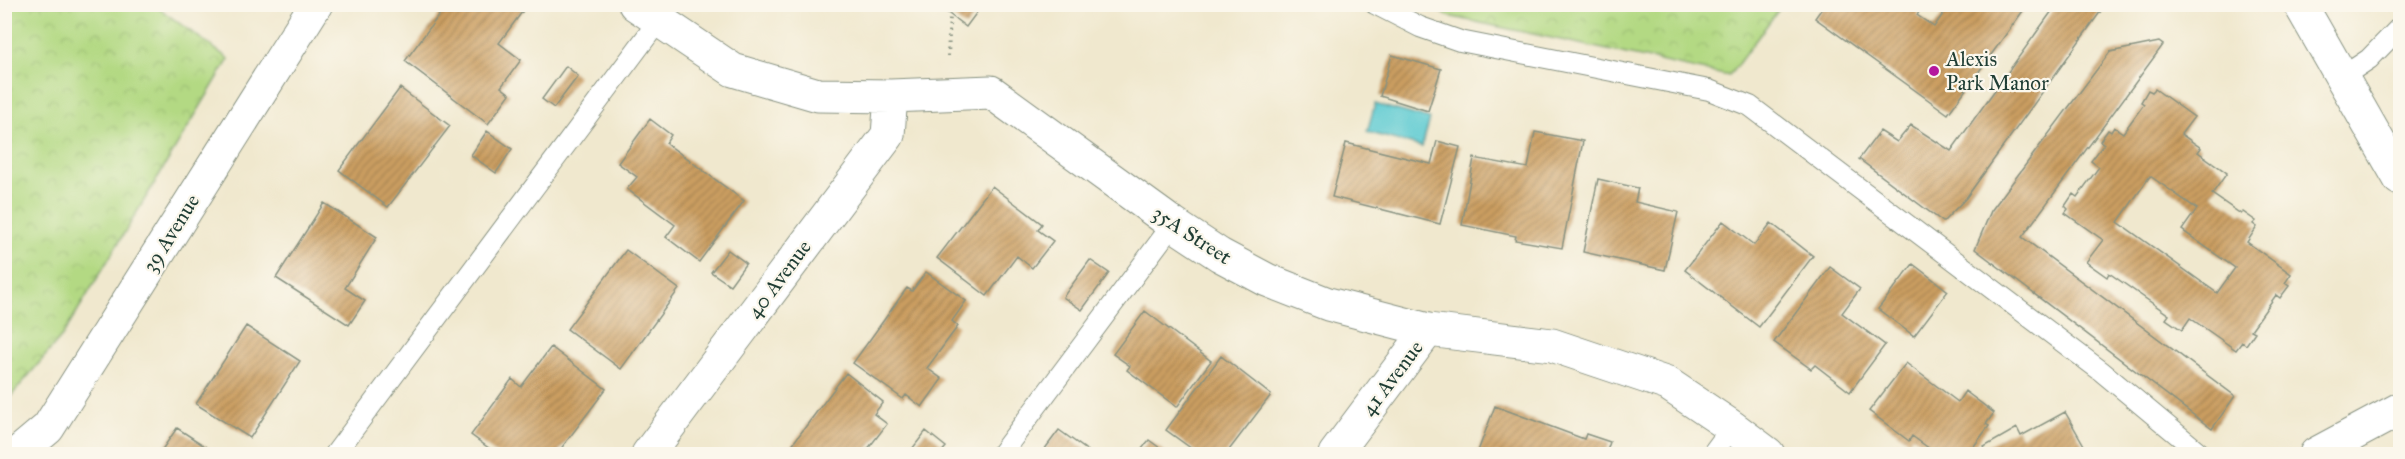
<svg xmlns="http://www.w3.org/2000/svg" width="2405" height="459" viewBox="0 0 2405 459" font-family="'IM FELL Great Primer',serif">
  <defs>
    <pattern id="park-crowns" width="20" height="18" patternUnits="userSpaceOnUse" patternTransform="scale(1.5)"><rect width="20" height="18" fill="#b3d983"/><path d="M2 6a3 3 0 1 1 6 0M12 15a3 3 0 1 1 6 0" fill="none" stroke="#9abb72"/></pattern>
    <pattern id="building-hatch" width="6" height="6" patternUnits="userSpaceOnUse" patternTransform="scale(1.5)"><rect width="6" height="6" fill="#cb9e61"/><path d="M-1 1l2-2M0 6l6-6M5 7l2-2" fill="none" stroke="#a48251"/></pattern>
  </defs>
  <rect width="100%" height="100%" fill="#fbf7ec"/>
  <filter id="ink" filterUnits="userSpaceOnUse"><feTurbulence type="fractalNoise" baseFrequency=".0167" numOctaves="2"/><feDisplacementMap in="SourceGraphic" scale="12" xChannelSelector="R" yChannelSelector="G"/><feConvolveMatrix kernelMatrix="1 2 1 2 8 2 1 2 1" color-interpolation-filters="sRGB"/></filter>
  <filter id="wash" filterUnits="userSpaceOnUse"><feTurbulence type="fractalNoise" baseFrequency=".008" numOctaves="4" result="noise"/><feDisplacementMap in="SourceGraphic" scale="24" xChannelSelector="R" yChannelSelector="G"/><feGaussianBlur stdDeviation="1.35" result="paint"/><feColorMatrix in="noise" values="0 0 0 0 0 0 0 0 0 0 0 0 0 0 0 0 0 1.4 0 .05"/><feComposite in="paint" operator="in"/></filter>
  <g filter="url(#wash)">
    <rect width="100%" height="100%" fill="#f0e8ce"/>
    <path fill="url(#park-crowns)" stroke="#698b5c" stroke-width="1.5" d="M5,4l149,1 75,54 -166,276 -58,68z
      M1427,5h355l-53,71 -281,-60z"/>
    <path fill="#5ccad1" stroke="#3e8482" stroke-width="1.5" d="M1375,104l55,15 -8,28 -55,-15z"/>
    <g id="blocks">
      <path fill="url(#building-hatch)" fill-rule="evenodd" d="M455,4h73l-29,39 22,17 -20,27 9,7 -22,30 -83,-63 40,-54 5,4z
        M936,4h47l-17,23z
        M1825,4h99l-7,11 17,12 16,-23 10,6 4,-6h64l-80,110 -133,-96z
        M2057,4h49l-140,194 -23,24 -84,-63 21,-28 17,11 14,-17 40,26z
        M2159,42l4,3 -141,192 213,159 -23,33 -237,-180 16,-38 119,-159z
        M1392,55l49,14 -13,42 -48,-15z
        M566,66l12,10 -24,32 -12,-9z
        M400,88l50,38 -62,81 -49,-37z
        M2155,89l39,28 -13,17 20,14 -3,4 29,21 -15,21 29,20 2,-2 13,9 -3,3 4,3 -10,15 44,32 -6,9 4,3 -9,12 -4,-3 -25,35 4,2 -9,13 -4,-3 -6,8 -46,-32 -8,12 -16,-11 3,-4 -60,-42 -2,4 -21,-15 17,-22 -38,-27 3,-4 -3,-3 8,-12 4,3 22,-30 -8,-6 13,-17 -4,-3 8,-11 3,2 3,-5 9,6 21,-29 -3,-2 7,-12 4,2zM2150,176l47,33 -15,21 53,38 -18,25 -99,-71z
        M650,119l21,16 -5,8 78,58 -45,61 -33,-25 9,-12 -48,-36 10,-12 -19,-14z
        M487,131l25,18 -16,24 -25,-18z
        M1535,132l48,9 -21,107 -47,-8 1,-4 -54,-11 12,-67 54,10z
        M1437,141l23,6 -20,77 -108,-27 14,-54 85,21z
        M1598,179l40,9 -3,14 43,10 -13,58 -82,-18z
        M992,186l50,38 -4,6 15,11 -21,27 -15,-12 -30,40 -50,-38z
        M324,203l53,34 -32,51 20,13 -16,24 -73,-47z
        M1723,221l31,24 17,-22 42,33 -54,71 -74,-57z
        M626,250l53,39 -58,80 -54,-40z
        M728,250l18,13 -16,22 -19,-13z
        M1090,260l19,13 -27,37 -19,-13z
        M1913,264l35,27 -34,45 -36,-27z
        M1830,267l30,22 -18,24 43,32 -35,47 -35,-27 -4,4 -37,-27z
        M926,272l40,29 -14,20 6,5 -31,42 15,11 -20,28 -16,-12 -3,4 -50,-36 54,-75 5,3z
        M1145,311l66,50 -34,46 -50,-37 3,-4 -17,-12z
        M246,326l54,35 -50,77 -54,-34z
        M551,347l55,42 -49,65h-60l-26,-19 41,-56 9,8z
        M1221,356l50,39 -45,59h-27l-33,-24z
        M1906,363l52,39 7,-11 29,22 -8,11 3,2 -21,28h-31l-25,-18 -3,5 -40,-30z
        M846,373l37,29 -9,12 13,10 -23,30h-79z
        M1495,406l89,33 2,-5 24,8 -4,12h-129z
        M2065,412l24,42h-101l-4,-7 33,-19 4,8z
        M177,428l40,26h-58z
        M1059,430l33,24h-51z
        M926,431l20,16 -6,7h-20l-8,-5z
        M1149,440l19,14h-30z"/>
    </g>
  </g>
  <g filter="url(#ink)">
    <use href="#blocks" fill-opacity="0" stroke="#889281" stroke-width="1.5"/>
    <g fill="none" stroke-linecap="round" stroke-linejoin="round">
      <g stroke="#889281" stroke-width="22">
        <path id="lane" d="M1375,4l45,23 40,14 249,49 41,16 351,265 100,83
          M2342,77l27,-18 31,-32
          M335,454l336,-450
          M1001,454l172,-230
          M1712,454l20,-27"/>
      </g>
      <g stroke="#889281" stroke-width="35">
        <path id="street" d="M635,4l98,66 85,25 73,1 100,-4 182,132 47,31 47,25 61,24 100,26 124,15 116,39 64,43 36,27
          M648,454l240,-319 3,-39
          M1335,454l93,-124
          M2316,454l84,-45"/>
      </g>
      <g stroke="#889281" stroke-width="35">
        <path id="secondary" d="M2300,4l100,175
          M17,454l31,-26 268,-424"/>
      </g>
      <path stroke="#889281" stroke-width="4" stroke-dasharray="1.5 4.5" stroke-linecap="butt" d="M948,56l2,-41"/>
      <use href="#lane" stroke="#fff" stroke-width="20"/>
      <use href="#street" stroke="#fff" stroke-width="33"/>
      <use href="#secondary" stroke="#fff" stroke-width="33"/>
    </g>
  </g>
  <circle fill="#b5179e" stroke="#fbf7ec" stroke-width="2" cx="1934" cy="71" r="6"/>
  <g text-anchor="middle" stroke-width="4.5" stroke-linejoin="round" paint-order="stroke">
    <g font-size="21" fill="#1f3d34" stroke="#fbf7ec" text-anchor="start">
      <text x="1946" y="66">Alexis<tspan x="1946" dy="24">Park Manor</tspan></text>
    </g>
    <g font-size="21" fill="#1f3d34" stroke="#fbf7ec">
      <text transform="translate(171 233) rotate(-58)" y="7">39 Avenue</text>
      <text transform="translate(1192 235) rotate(33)" y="7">35A Street</text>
      <text transform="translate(779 279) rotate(-53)" y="7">40 Avenue</text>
      <text transform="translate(1392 378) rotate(-53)" y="7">41 Avenue</text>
    </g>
  </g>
  <rect width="2405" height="459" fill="none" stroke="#fbf7ec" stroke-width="24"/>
</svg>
